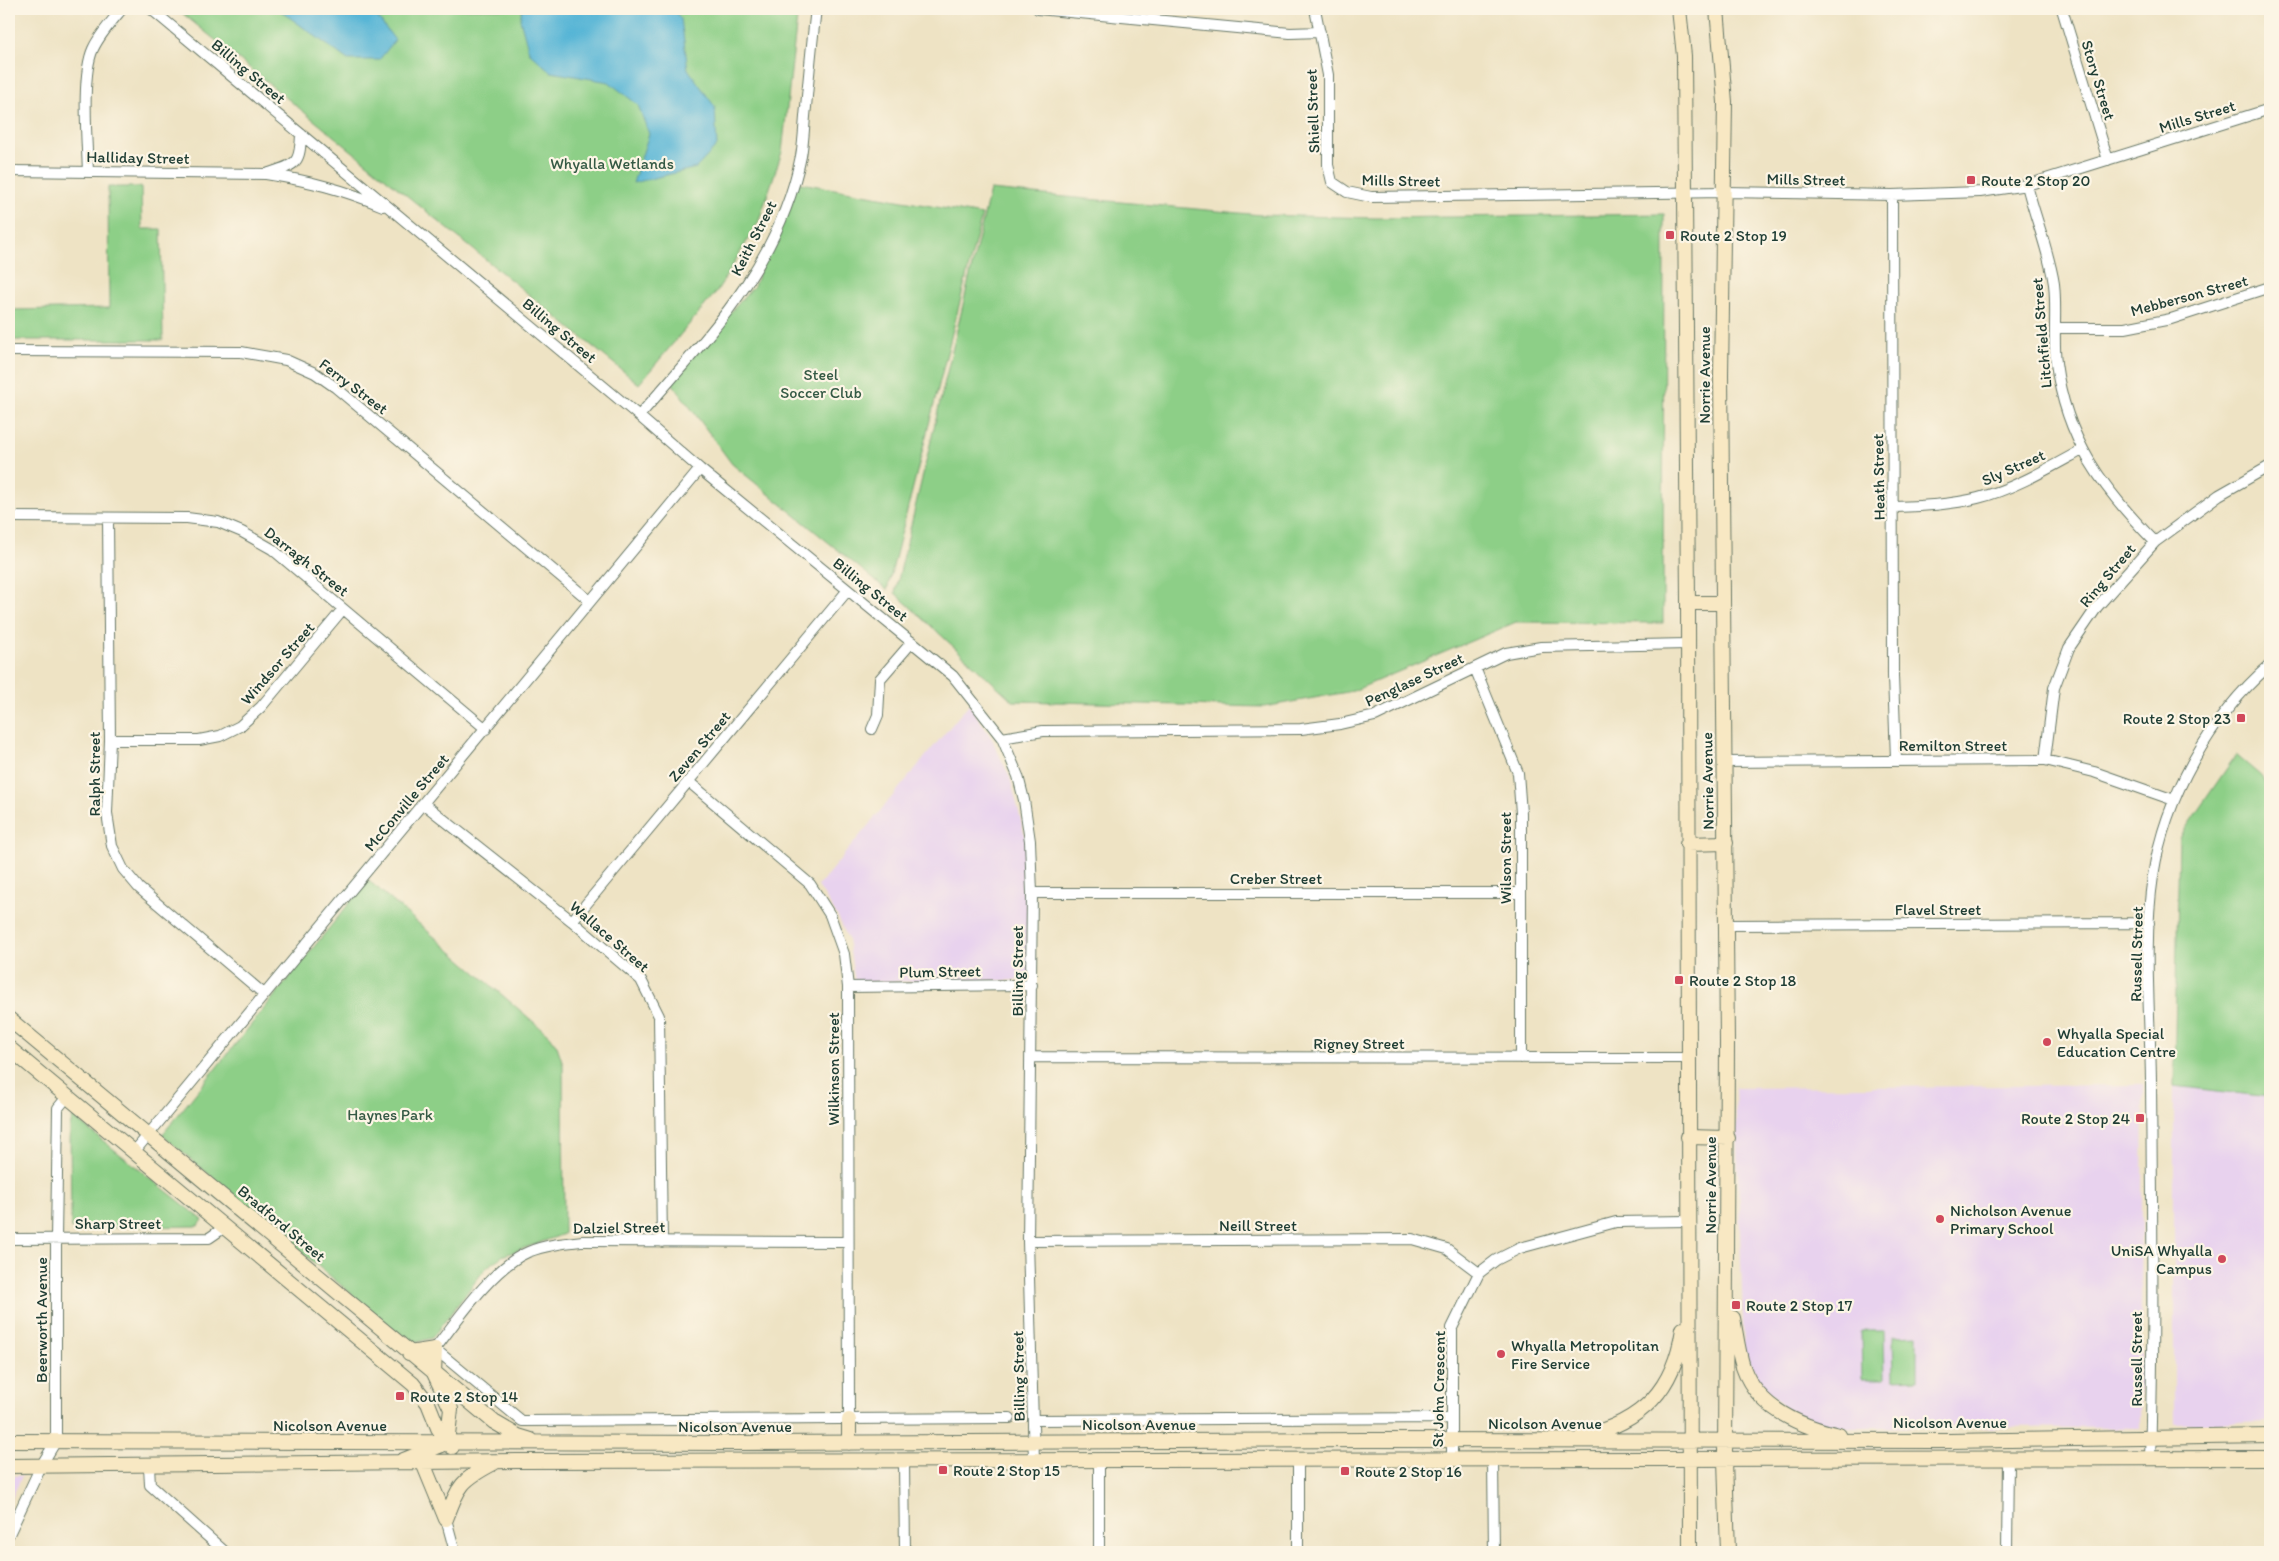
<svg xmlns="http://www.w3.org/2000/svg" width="2279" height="1561" viewBox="0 0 2279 1561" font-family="Itim,sans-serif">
  <rect width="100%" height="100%" fill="#fcf5e5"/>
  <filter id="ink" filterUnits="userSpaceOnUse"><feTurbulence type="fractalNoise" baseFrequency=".02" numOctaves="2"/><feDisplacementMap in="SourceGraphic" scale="10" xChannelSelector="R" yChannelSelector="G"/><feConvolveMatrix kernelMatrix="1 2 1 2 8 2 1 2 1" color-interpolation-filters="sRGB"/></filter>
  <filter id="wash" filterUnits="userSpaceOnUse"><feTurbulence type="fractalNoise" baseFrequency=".0096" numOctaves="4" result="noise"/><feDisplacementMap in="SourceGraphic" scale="20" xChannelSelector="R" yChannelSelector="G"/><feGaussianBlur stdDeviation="1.12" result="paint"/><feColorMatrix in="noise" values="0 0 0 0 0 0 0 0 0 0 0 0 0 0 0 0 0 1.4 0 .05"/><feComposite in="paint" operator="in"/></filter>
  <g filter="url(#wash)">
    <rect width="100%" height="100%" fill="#eee3c4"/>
    <path fill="#e8d2ee" d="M969,704l23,35 18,39 8,30 8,34 4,138 -175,2 -7,-43 -10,-22 -20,-31z
      M2143,1085l-3,343 -314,-1 -9,-3 -29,-14 -27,-27 -17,-34 -9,-261z
      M2174,1086l96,11v324l-96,3z
      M9,1476h13l-13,28z"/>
    <path fill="#8dcf87" stroke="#56865e" d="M177,9h621l-16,143 -24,71 -41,68 -78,93z
      M795,182l187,33 -95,375 -155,-126 -62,-84 84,-94z
      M108,187h33l1,42h19l2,111h-154v-30l100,-2z
      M990,190l271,25 116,3 287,-4 -1,409 -147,-1 -163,69 -89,16 -251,-6 -118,-108z
      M2236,755l25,21 9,17v304l-96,-11 5,-248z
      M368,880l182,156 7,10 6,18 1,170 -62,22 -17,13 -53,69 -21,6 -249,-209z
      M73,1117l130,103 -5,6 -127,2 -1,-102z
      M1861,1331h23l1,48h-23z
      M1917,1335v44l-23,1 -1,-44z"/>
    <path fill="#57b5d6" stroke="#3b7985" d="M278,9h93l24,31 -16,20h-31z
      M522,9h151l8,10 7,50 27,38 2,39 -21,22 -63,15 16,-49 -11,-29 -29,-23 -58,-10 -22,-20 -9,-33z"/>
  </g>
  <g filter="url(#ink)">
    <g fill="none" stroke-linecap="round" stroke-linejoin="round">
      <g stroke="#677766" stroke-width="12">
        <path id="street" d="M151,9l488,407 61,53 253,207 49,62 16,38 6,24 6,41 2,52 -4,348 6,220
          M1038,9l252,24 30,-1
          M1315,9l13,66v90l4,17 15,10 24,5 353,-5 168,3 88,-3 47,-7 243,-76
          M2062,9l46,151
          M9,171l257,3c44,7 75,15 117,32
          M88,172c-1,-30 -7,-97 5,-123 7,-15 19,-28 29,-40
          M269,173c28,-9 31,-9 32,-39
          M2027,185c8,33 22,66 27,99 3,26 -1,53 2,79 10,77 47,126 99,179
          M1892,195l1,481 3,83
          M2056,328h69l46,-9 99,-32
          M9,351l232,1 45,8 29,13 20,14 255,214
          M639,416c70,-81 140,-151 162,-260 3,-16 3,-33 5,-49 3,-33 6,-66 10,-98
          M1894,507c27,-1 57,-2 84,-9 36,-9 71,-30 104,-48
          M9,517l178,1 31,4 24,10 30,17 214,180
          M108,518l2,222 -3,73 5,33 11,23 16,19 125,106
          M1475,668l43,105 3,40v245
          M872,729l6,-14 2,-36 32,-37
          M1002,738l41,-7 258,-2 39,-5 35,-8 131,-63 35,-6 147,-3
          M110,740h89l21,-4 20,-10 21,-19 82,-98
          M2045,760l9,-72 15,-40 28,-41 58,-65 64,-47 51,-29
          M1725,762l320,-2 49,12 80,28
          M689,782l121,102 20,31 14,39 4,33 1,433
          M424,804l148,117 69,59 18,36 3,226
          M1032,893h488
          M572,921l276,-331
          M1727,925l422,-2
          M848,987l184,-2
          M1031,1057l657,1
          M134,1152l566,-683
          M9,1239l200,-1 16,-11
          M1028,1241l384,-2 35,10 32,24
          M847,1242l-265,-1c-18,2 -37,4 -54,11 -35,15 -71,68 -93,97l87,72 488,-3
          M1034,1420l417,-2
          M2150,1458c4,-126 2,-252 1,-378 -1,-68 -8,-138 2,-204 12,-79 57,-159 117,-211
          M1452,1460v-132l27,-55 17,-13 24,-12 96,-26 72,-1
          M1493,1460l1,92
          M1099,1461v91
          M1298,1461v91
          M904,1462l1,90
          M149,1466l1,19 75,67
          M446,1519l9,33
          M9,1534l32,-68 15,-25v-202l2,-131 9,-11
          M2007,1552l1,-92"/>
      </g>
      <g stroke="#677766" stroke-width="16">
        <path id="secondary" d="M1679,9l5,47 4,547 2,949
          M1717,9l8,93 -4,273 6,668 -2,417 3,92
          M1688,603h35
          M1687,844l39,-1
          M9,1019l485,403 24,14 13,4
          M9,1048l404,336 15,19 10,25 14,19
          M1688,1137l40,1
          M1733,1318c3,16 5,33 10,49 14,41 56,59 96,68
          M1583,1436c60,-14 91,-47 100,-107
          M9,1441l726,2 631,-3 583,1 321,-5
          M849,1443v-23
          M401,1461l46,-18 4,-34 -17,-36 1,-24 -26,4
          M423,1463l23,56
          M9,1466l508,-5 1753,-3
          M446,1519c13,-34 15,-39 48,-56"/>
      </g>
      <use href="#street" stroke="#fff" stroke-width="10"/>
      <use href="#secondary" stroke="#f8e8c3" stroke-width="14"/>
    </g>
  </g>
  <g fill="#d1495b" stroke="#fcf5e5" stroke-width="2">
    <rect x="1966" y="175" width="10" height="10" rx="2.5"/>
    <rect x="1665" y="230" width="10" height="10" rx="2.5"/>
    <rect x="2236" y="713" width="10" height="10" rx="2.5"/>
    <rect x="1674" y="975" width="10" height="10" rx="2.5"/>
    <circle cx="2047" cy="1042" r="5"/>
    <rect x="2135" y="1113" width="10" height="10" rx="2.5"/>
    <circle cx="1940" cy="1219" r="5"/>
    <circle cx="2222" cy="1259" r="5"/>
    <rect x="1731" y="1300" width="10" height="10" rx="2.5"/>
    <circle cx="1501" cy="1354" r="5"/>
    <rect x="395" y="1391" width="10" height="10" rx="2.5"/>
    <rect x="938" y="1465" width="10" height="10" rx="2.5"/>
    <rect x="1340" y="1466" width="10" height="10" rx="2.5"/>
  </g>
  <g text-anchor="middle" stroke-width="4.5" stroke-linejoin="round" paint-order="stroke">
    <g font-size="16" fill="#1f3d34" stroke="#fcf5e5">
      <text transform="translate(249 71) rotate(40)" y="6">Billing Street</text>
      <text transform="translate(2099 80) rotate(73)" y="6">Story Street</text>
      <text transform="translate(1312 111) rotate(-92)" y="6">Shiell Street</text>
      <text transform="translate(2197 116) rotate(-17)" y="6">Mills Street</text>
      <text transform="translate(138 157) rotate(1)" y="6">Halliday Street</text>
      <text transform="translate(1806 179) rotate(1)" y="6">Mills Street</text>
      <text transform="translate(1401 180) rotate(1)" y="6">Mills Street</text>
      <text transform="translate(753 238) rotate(-63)" y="6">Keith Street</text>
      <text transform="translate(2189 295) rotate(-15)" y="6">Mebberson Street</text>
      <text transform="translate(560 330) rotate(40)" y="6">Billing Street</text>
      <text transform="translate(2041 333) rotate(-95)" y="6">Litchfield Street</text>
      <text transform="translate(1704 375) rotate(-90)" y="6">Norrie Avenue</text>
      <text transform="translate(354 386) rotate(37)" y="6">Ferry Street</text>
      <text transform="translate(2013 467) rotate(-24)" y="6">Sly Street</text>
      <text transform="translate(1878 477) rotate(-91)" y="6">Heath Street</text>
      <text transform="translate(307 561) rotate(38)" y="6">Darragh Street</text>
      <text transform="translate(2107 575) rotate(-50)" y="6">Ring Street</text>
      <text transform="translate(871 589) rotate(39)" y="6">Billing Street</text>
      <text transform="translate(277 663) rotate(-49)" y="6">Windsor Street</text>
      <text transform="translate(1414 679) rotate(-25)" y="6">Penglase Street</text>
      <text x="1953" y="751">Remilton Street</text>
      <text transform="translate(699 746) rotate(-50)" y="6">Zeven Street</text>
      <text transform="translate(94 774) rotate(-90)" y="6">Ralph Street</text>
      <text transform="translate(1707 781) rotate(-91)" y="6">Norrie Avenue</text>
      <text transform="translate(406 802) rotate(-50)" y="6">McConville Street</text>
      <text transform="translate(1505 858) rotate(-90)" y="6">Wilson Street</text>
      <text x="1276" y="884">Creber Street</text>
      <text x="1938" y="915">Flavel Street</text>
      <text transform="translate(610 936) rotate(41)" y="6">Wallace Street</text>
      <text transform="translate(2136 954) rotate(-89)" y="6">Russell Street</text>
      <text transform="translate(940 971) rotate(-1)" y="6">Plum Street</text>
      <text transform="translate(1017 971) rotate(-90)" y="6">Billing Street</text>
      <text x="1359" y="1049">Rigney Street</text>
      <text transform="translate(833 1069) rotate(-90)" y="6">Wilkinson Street</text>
      <text transform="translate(1710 1185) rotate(-90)" y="6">Norrie Avenue</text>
      <text x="118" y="1229">Sharp Street</text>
      <text transform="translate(282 1223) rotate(40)" y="6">Bradford Street</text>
      <text x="1258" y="1231">Neill Street</text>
      <text transform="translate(619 1227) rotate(-1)" y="6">Dalziel Street</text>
      <text transform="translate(41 1320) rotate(-90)" y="6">Beerworth Avenue</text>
      <text transform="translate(2136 1359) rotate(-90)" y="6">Russell Street</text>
      <text transform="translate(1018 1376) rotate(-91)" y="6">Billing Street</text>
      <text transform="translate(1438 1389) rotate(-89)" y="6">St John Crescent</text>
      <text x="1950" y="1428">Nicolson Avenue</text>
      <text x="1545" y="1429">Nicolson Avenue</text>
      <text x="1139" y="1430">Nicolson Avenue</text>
      <text x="330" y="1431">Nicolson Avenue</text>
      <text x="735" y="1432">Nicolson Avenue</text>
    </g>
    <g font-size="16" fill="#355a45" stroke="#fcf5e5">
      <text x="612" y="169">Whyalla Wetlands</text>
      <text x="821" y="380">Steel<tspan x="821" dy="18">Soccer Club</tspan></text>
      <text x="390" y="1120">Haynes Park</text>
    </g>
    <g font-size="16" fill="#1f3d34" stroke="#fcf5e5" text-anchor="start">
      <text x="1981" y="186">Route 2 Stop 20</text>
      <text x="1680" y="241">Route 2 Stop 19</text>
      <text x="2231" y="724" text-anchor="end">Route 2 Stop 23</text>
      <text x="1689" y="986">Route 2 Stop 18</text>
      <text x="2057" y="1039">Whyalla Special<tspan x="2057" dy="18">Education Centre</tspan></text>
      <text x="2130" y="1124" text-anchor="end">Route 2 Stop 24</text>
      <text x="1950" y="1216">Nicholson Avenue<tspan x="1950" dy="18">Primary School</tspan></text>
      <text x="2212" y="1256" text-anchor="end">UniSA Whyalla<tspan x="2212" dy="18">Campus</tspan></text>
      <text x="1746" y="1311">Route 2 Stop 17</text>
      <text x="1511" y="1351">Whyalla Metropolitan<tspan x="1511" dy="18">Fire Service</tspan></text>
      <text x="410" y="1402">Route 2 Stop 14</text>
      <text x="953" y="1476">Route 2 Stop 15</text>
      <text x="1355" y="1477">Route 2 Stop 16</text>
    </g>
  </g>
  <rect width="2279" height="1561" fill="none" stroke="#fcf5e5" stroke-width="30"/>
</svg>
